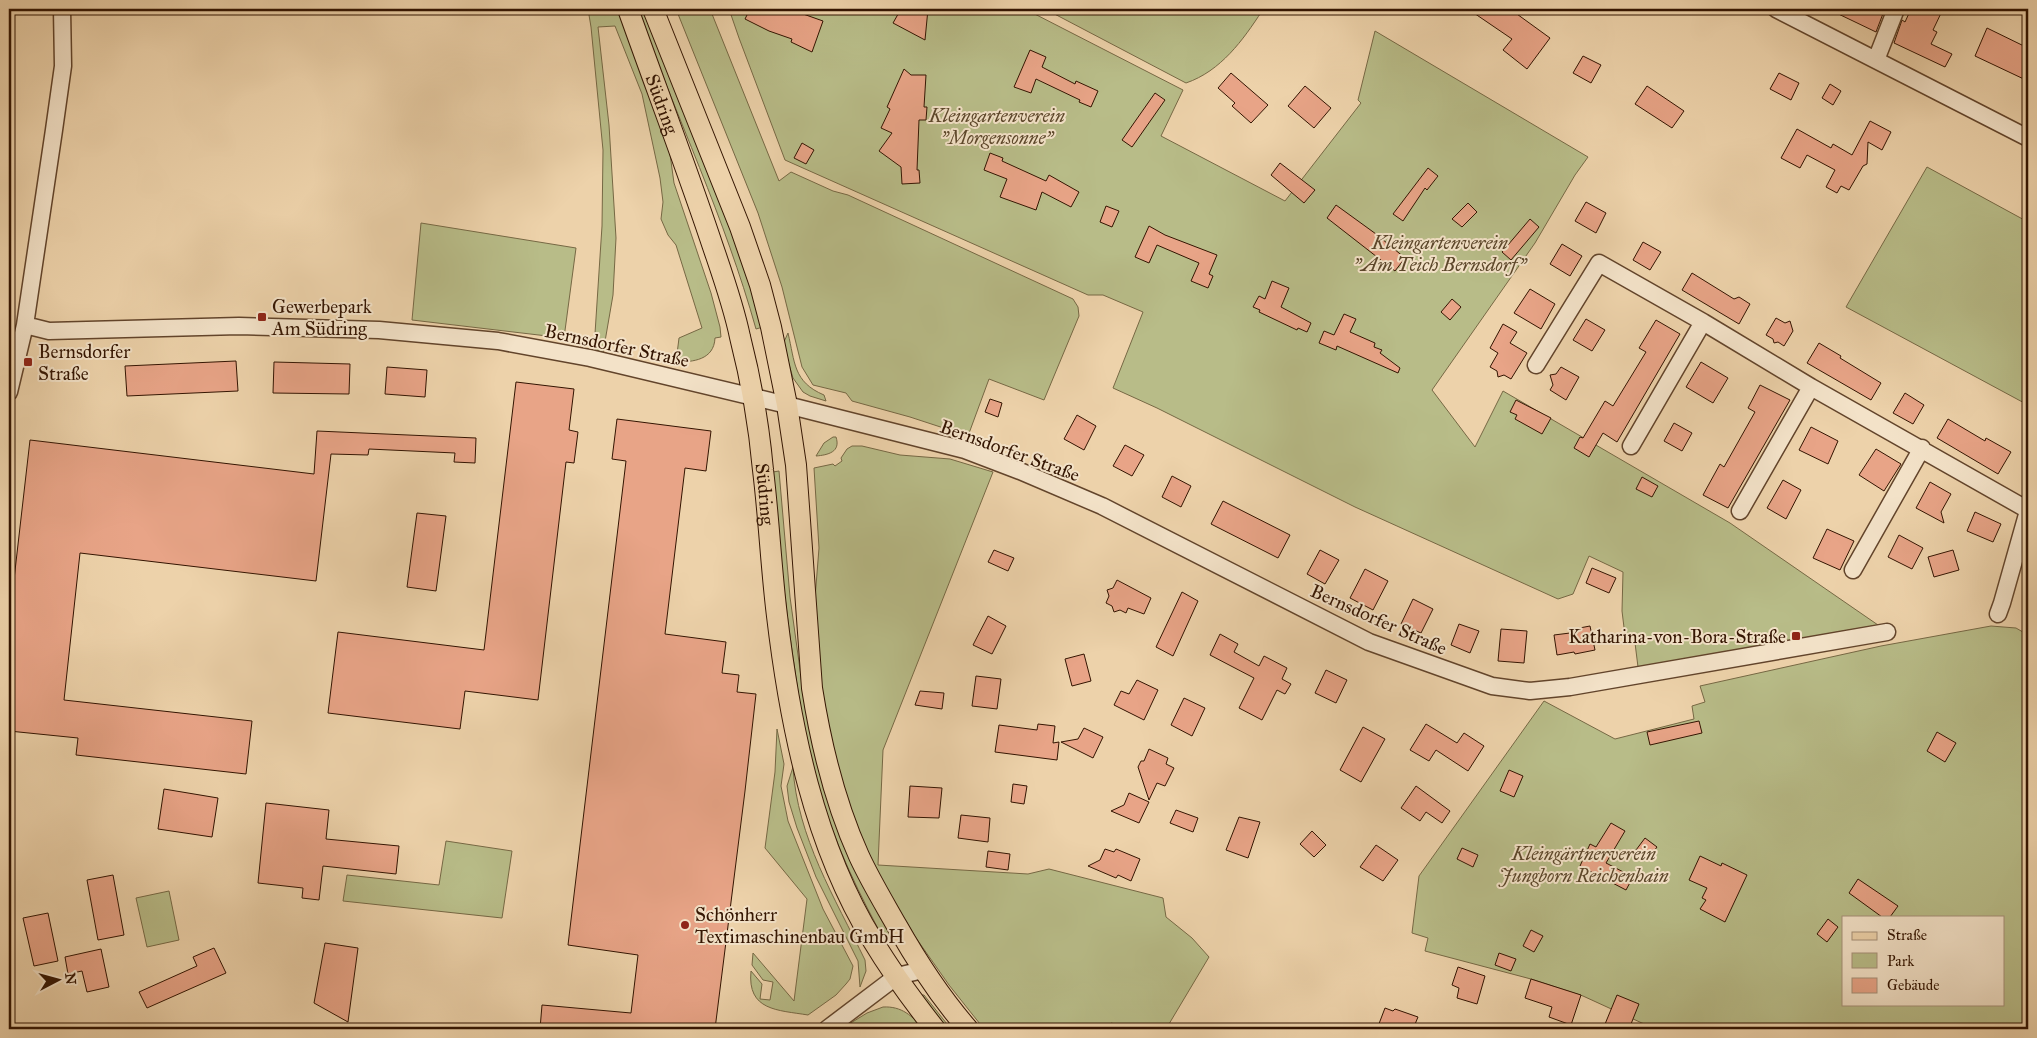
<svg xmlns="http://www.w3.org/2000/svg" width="2037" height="1038" viewBox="0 0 2037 1038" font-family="'IM FELL Great Primer',serif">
  <rect width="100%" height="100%" fill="#edd2aa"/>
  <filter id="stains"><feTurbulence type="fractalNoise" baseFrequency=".004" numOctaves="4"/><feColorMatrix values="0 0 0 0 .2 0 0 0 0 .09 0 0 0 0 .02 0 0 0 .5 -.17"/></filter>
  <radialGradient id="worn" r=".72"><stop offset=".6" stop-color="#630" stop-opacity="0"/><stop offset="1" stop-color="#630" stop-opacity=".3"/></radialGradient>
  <path fill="#b8bc88" stroke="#766844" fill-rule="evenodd" d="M588,9h31l50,138 5,36 37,110 9,34 1,10 -6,1c-1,22 -22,24 -39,24l3,-24 23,-10 -26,-83 -8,-10 -7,-16 2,-17 -3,-24 -18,-84 -27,-68 -17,1 11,98 7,113 -3,57 -10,58 -9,-4 8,-123 1,-76 -12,-123z
    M637,9h8l94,238 24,80 -7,2c-31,-111 -80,-213 -119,-320z
    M676,9h34l69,172 12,-9 42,19 15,4 225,104 5,8 1,9 -35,84 -55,-21 -21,57 -58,-19 -58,-16 -6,-8 -33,-8 -11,-18 -20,-80 -24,-74z
    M729,9h296l158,81 -22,46 124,65 76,-98 -3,-3 17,-69 213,126 -13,18 -40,68 -103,147 43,57 28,-56 227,132 148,102 -240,42 -3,-24 -9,1 -4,-33 1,-39 -34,-16 -16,38 -15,5 -203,-92 -198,-99 -44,-20 30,-76 -40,-17h-15l-303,-135 -46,-122z
    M1045,9h217v2c-19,29 -41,60 -76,72z
    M1927,167l101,55v183l-182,-98z
    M421,223l155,25 -12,90 -152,-18z
    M788,333c7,29 5,49 36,62l2,6 -16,-5 -7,-4 -10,-14 -10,-34z
    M833,437h3c5,15 -8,18 -20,19l8,-13z
    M852,446h10l38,9 50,4 43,13 -110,278 -5,115 150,9 21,-5 114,29 3,19 26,21 17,19 -43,72h-31l-24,-6 -3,6h-124l-35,-44 -33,-47 -25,-42 -18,-32 -14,-31 -15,-44 -10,-37 -14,-70 -6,-71 5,-63 -5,-80 19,-4 2,2 7,-5 -1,-3 6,-9z
    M779,471l11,126 12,87 95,255 -10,6c-27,-49 -51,-98 -67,-152 -13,-40 -19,-81 -25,-122 -10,-66 -17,-132 -22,-199z
    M1991,626l25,2 12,7v394h-373l-72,-33 -52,-17 -106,-28 3,-13 -16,-5 7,-57 125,-175 71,38 79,-20 -2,-13 13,-4 -5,-16 181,-40zM1843,917h160v87h-160z
    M777,729l7,35 -3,22 7,35 35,88 30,57 -3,13 -4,5 -10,11 -28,20c-30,-5 -61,-4 -57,-44l11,13 -2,15 10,1 3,-18 -10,-2 -11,-15 1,-12 41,48 13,-102 -42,-51 10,-76z
    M793,767c4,70 42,131 72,193l1,11 -6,16 -2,-26 -42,-84 -19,-49 -8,-26 -2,-16z
    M446,841l66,10 -10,67 -159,-17 4,-26 92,10z
    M169,891l10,49 -32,7 -11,-49z
    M922,995h2l27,34h-5l-25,-33z
    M883,1007c19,-1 29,9 41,22h-83l26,-16z"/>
  <path fill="#e8a487" stroke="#331401" d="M750,9h39l34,12 -11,31 -21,-10 1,-3 -23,-8 -24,-12z
    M901,9h27l-3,31 -32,-17z
    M1468,9h42l40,29 -23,31 -24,-19 9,-11z
    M1828,9h51l5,2 -8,21z
    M1911,9h32l-10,21 4,2 -6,12 21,10 -7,13 -51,-24 8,-23 3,2z
    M1987,28l41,20v33l-53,-25z
    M1030,50l16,7 -4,10 33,17 1,-3 22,10 -7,16 -12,-5 1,-2 -44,-21 -5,14 -17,-6z
    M1583,56l18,9 -10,18 -18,-10z
    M904,69l7,6h15l-2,32h3l-1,13h-7l-2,50h2l1,13 -18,1 -1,-17 -22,-16 13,-18 -11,-5 9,-19 -3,-2z
    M1231,73l37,32 -17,18 -19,-17 3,-3 -17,-15z
    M1779,73l20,10 -8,17 -21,-11z
    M1830,84l11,7 -8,14 -11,-7z
    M1305,86l26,22 -17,20 -26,-22z
    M1647,86l37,25 -12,17 -37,-24z
    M1155,93l10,7 -33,47 -10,-7z
    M1870,121l21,11 -9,18 -14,-8 -1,22 -4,2 -14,24 -8,-4 -4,7 -11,-6 9,-17 -28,-15 -7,13 -19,-10 16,-29 34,19 2,-4 19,11z
    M802,143l12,7 -8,14 -12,-6z
    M990,153l13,5 -1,3 44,20 3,-6 30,17 -8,15 -29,-15 -6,18 -36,-13 7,-18 -23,-9z
    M1280,163l35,27 -11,13 -33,-28z
    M1428,168l10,8 -11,14 -2,-2 -22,33 -10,-7z
    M1586,202l20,11 -10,20 -21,-12z
    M1468,203l9,9 -15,15 -10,-8z
    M1336,205l40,29 29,24 -10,13 -68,-53z
    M1106,206l13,5 -7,16 -12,-5z
    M1530,219l9,8 -28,33 -9,-8z
    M1149,226l16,9 52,20 -8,19 4,2 -5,12 -17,-7 8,-18 -42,-18 -8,18 -14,-6z
    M1643,242l18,10 -11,18 -17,-10z
    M1562,244l20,12 -12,20 -20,-12z
    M1692,273l42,26 5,-2 11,7 -11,20 -57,-34z
    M1272,281l17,7 -8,19 30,16 -4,9 -9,-4 -1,2 -38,-18 1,-2 -7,-3 6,-11 6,3z
    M1530,289l25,15 -14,25 -27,-16z
    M1452,299l9,8 -11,13 -9,-8z
    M1344,314l12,5 -6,13 25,11 -1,4 8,3 -2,3 20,15 -2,5 -61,-27 -1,4 -17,-7 5,-12 10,4z
    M1776,318l9,5 5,-2 3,10 -9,15 -6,-4 -4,1 -1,-4 -7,-4z
    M1586,319l19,11 -13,21 -19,-11z
    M1656,320l24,14 -63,108 -14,-9 -14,24 -15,-9 6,-11 3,1 22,-37 8,5 33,-54 -7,-4z
    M1503,324l14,8 -7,11 17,10 -16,26 -7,-4 -6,2 -1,-6 -7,-4 8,-14 -8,-5z
    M1819,343l22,13 -1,2 41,25 -10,17 -64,-37z
    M236,361l2,30 -111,5 -2,-30z
    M274,362l76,2 -1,30 -76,-1z
    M1701,362l27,16 -15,25 -27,-16z
    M387,367l40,3 -2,27 -40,-3z
    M1561,367l18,10 -13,23 -16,-10 3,-5 -3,-10 6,-1z
    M516,382l58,7 -5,41 9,2 -4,31 -8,-1 -28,238 -73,-9 -5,38 -132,-16 10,-81 146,18z
    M1760,385l30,15 -62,108 -25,-13 17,-31 4,3 31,-55 -7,-4z
    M1905,393l19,12 -11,19 -20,-11z
    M990,399l12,4 -4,14 -13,-5z
    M1516,400l35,18 -9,16 -27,-15 2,-4 -7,-3z
    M1077,415l19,11 -12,24 -20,-11z
    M617,419l94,12 -5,40 -21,-3 -20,166 61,8 -4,31 17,2 -2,17 19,2 -11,97 -30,238h-175l2,-24 89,8 7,-58 -70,-10 58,-484 -14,-2z
    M1948,419l37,22 1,-3 25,14 -13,22 -61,-36z
    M1674,423l18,10 -10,18 -18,-10z
    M1811,427l27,14 -10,23 -29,-14z
    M317,431l159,7 -1,25 -21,-1 1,-9 -86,-4 -1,6 -37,-1 -15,127 -236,-28 -16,147 188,21 -6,53 -170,-19 2,-17 -69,-7v-108l21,-183 284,34z
    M1125,445l19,10 -12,21 -19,-10z
    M1876,449l25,15 -17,27 -25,-16z
    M1172,476l19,10 -10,21 -19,-10z
    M1642,477l16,9 -6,11 -16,-8z
    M1783,480l18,10 -15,29 -19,-11z
    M1930,482l21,12 -10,18 3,11 -28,-15z
    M1223,501l67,34 -12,23 -67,-34z
    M1975,512l26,12 -8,18 -26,-11z
    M417,513l29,3 -10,75 -29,-4z
    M1827,529l27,12 -14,29 -27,-12z
    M1899,535l24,13 -11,21 -24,-12z
    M994,550l20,8 -6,13 -20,-9z
    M1320,550l19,10 -14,24 -18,-10z
    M1953,550l6,20 -25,7 -6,-20z
    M1592,568l24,10 -7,15 -23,-10z
    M1365,569l23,12 -15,29 -23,-12z
    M1117,580l34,18 -7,16 -16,-6 -2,5 -6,-3 -6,2 -2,-6 -6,-3 3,-7 -2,-6 6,-2z
    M1182,592l16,9 -25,55 -17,-9z
    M1413,599l20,10 -12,24 -20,-9z
    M988,616l18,10 -14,28 -19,-9z
    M1459,624l20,7 -9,22 -19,-8z
    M1590,626l5,24 -20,4 -1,-2 -17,3 -3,-20 16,-2 -1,-3z
    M1501,629l26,2 -3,32 -26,-2z
    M1220,634l18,10 -4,8 25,14 5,-10 23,12 -5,11 9,5 -6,10 -8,-4 -15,30 -23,-12 15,-30 -44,-23z
    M1084,654l7,27 -19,5 -7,-27z
    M1326,670l21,10 -11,23 -21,-10z
    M976,676l25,3 -4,30 -25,-3z
    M1137,680l21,10 -14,30 -30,-15 7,-14 8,3z
    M920,691l24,2 -2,16 -27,-4z
    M1184,698l21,10 -13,28 -21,-11z
    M1699,721l3,12 -52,12 -3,-13z
    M1038,724l17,2 -2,17 6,-1 -2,18 -62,-8 4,-27 38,5z
    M1426,724l31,19 7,-10 20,13 -16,25 -32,-21 -7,11 -19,-11z
    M1363,727l22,12 -24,43 -21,-12z
    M1084,728l19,9 -10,21 -32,-16 17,-3z
    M1937,732l19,11 -11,19 -18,-11z
    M1149,749l19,9 -2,6 8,4 -9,18 -8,-3 -8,17 -11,-33 3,-6h3z
    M1509,770l14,6 -9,21 -14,-6z
    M1013,784l14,2 -3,18 -13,-2z
    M910,786l32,2 -3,30 -31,-1z
    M1416,786l34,25 -8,12 -16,-11 -6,9 -19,-13z
    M164,789l54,9 -6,39 -54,-8z
    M1129,793l20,9 -10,21 -28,-12 13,-6z
    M266,803l63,7 -3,29 73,7 -3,28 -73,-8 -4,34 -17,-2 1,-10 -45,-5z
    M1176,810l22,8 -5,14 -23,-9z
    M961,815l29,3 -2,24 -30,-4z
    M1239,817l21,5 -12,36 -22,-8z
    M1611,823l14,8 -19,32 27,14 -7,13 -46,-24 10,-22 6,3z
    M1312,831l14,14 -12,12 -14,-13z
    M1645,838l12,9 -9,12 -12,-9z
    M1376,845l22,15 -15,21 -23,-14z
    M1462,848l16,7 -5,12 -16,-8z
    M1105,849l9,3 2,-3 24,10 -9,22 -13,-6 -2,3 -28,-12 12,-6z
    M988,851l22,3 -2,16 -22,-3z
    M1700,856l21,10 1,-3 25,12 -22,47 -25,-13 6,-9 -4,-2 5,-10 -18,-8z
    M113,875l11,60 -26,5 -11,-60z
    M1858,879l40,27 -8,11h-8l-33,-24z
    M48,913l10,48 -24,5 -11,-48z
    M1828,919l10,8 -11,15 -10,-8z
    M1531,930l12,6 -9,16 -11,-6z
    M325,943l33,5 -10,74 -34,-19z
    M214,948l12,25 -79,35 -8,-16 58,-26 -4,-9z
    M101,949l8,38 -22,5 -5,-21 -14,3 -3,-17z
    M1499,953l17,6 -5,12 -16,-6z
    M1458,967l27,9 -8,28 -20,-6 2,-10 -7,-3z
    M1531,979l50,16 -10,30 -22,-8 3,-10 -27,-9z
    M1617,995l22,9 -10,25h-26z
    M1385,1008l8,3 2,-2 23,8 -5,12h-36z"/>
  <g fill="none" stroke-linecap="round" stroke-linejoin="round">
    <g stroke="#62442b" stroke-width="19">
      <path id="minor" d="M1776,9l252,129
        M1876,60l20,-51
        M25,325l24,6 190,-5 140,4 119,11 92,17 197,47 178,45 55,21 82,35 267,136 123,44 38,5 40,-4 317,-55
        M1536,365l63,-102 104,59 108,65 217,123
        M9,392l16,-67 29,-195 9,-64 -1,-57
        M1631,446l72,-124
        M1740,511l71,-124
        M1853,570l69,-122
        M1998,614l4,-11 26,-92
        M827,1029l70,-53 26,-6"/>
    </g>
    <g stroke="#331401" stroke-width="22">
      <g id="major">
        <path id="s1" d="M628,9c27,76 56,152 82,229 11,33 23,65 30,99 11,43 19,89 23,133 6,49 8,97 14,146 13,110 37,229 96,325 18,30 40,60 62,88"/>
        <path d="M653,9l87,218 20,58 11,42 16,78 9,60 16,223c9,57 23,115 47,168 11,24 25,47 38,70 21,37 43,71 71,103"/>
      </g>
    </g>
    <use href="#minor" stroke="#f3e2c8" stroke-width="16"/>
    <use href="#major" stroke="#edd2aa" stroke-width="20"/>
  </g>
  <g fill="#8f2418" stroke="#f3e2c8" stroke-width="2">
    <rect x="257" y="312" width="10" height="10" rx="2.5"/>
    <rect x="23" y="357" width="10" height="10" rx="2.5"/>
    <rect x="1791" y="631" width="10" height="10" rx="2.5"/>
    <circle cx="685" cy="925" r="5"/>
  </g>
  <g text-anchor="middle" stroke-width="4" stroke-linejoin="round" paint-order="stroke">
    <g font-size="19" fill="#331401" stroke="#f3e2c8">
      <text dy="7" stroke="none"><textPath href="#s1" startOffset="101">Südring</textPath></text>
      <text transform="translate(617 345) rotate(12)" y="7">Bernsdorfer Straße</text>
      <text transform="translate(1010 450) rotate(20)" y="7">Bernsdorfer Straße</text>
      <text dy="7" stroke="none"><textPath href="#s1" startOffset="506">Südring</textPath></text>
      <text transform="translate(1379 619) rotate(24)" y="7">Bernsdorfer Straße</text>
    </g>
    <g font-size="19" font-style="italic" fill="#5b462a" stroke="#f3e2c8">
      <text x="997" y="122">Kleingartenverein<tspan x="997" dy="22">"Morgensonne"</tspan></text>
      <text x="1440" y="249">Kleingartenverein<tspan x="1440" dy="22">"Am Teich Bernsdorf"</tspan></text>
      <text x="1584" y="860">Kleingärtnerverein<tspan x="1584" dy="22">Jungborn Reichenhain</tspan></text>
    </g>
    <g font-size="19" fill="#331401" stroke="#f3e2c8" text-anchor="start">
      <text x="272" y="313">Gewerbepark<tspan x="272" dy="22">Am Südring</tspan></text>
      <text x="38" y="358">Bernsdorfer<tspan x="38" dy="22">Straße</tspan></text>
      <text x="1786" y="643" text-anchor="end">Katharina-von-Bora-Straße</text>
      <text x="695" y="921">Schönherr<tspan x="695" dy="22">Textimaschinenbau GmbH</tspan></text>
    </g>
  </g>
  <rect width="2037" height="1038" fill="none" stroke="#edd2aa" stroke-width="30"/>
  <rect x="10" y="10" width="2017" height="1018" fill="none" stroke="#331401" stroke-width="2.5"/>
  <rect x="15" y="15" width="2007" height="1008" fill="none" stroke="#331401"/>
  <rect x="1842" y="916" width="162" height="90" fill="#f3e2c8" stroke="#a69078"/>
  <rect x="1852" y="932" width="25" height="8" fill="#edd2aa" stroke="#a69078"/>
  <text x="1887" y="940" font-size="15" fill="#331401">Straße</text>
  <rect x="1852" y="953" width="25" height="15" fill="#b8bc88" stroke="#a69078"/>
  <text x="1887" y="966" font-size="15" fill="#331401">Park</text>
  <rect x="1852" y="978" width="25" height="15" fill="#e8a487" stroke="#a69078"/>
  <text x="1887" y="990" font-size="15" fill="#331401">Gebäude</text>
  <g transform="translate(58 980) rotate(84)" stroke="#f3e2c8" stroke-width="4" paint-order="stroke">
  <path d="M0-4L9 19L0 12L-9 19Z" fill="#331401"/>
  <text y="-8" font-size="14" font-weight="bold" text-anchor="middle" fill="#331401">N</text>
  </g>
  <rect width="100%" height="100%" filter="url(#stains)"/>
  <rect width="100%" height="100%" fill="url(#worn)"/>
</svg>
